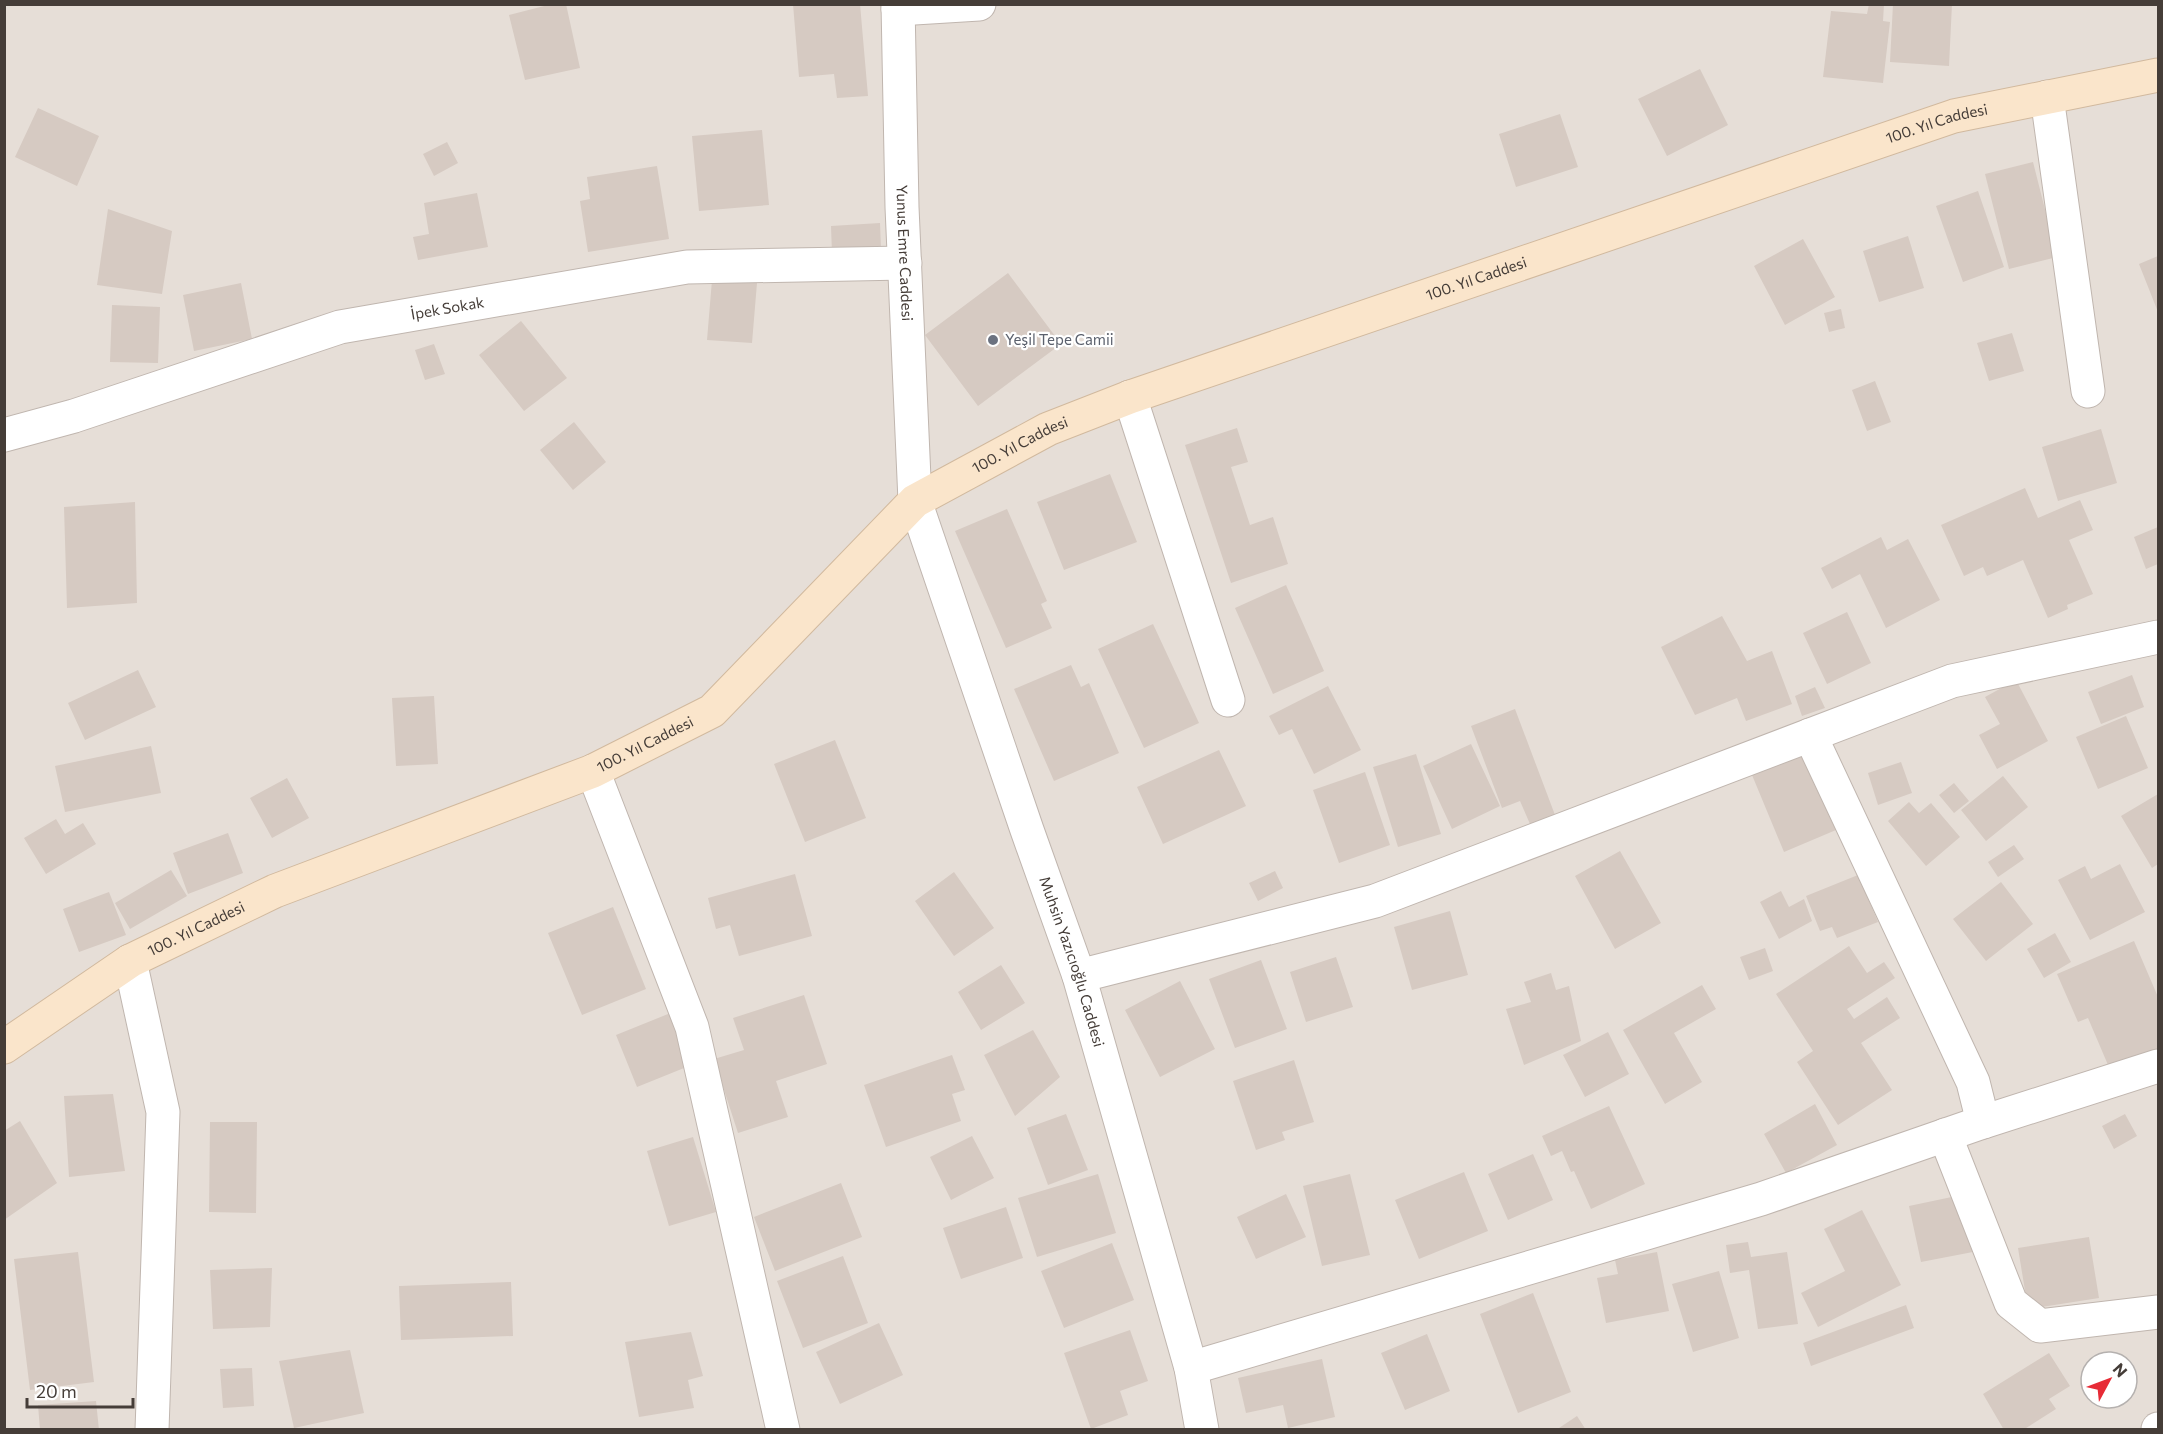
<svg xmlns="http://www.w3.org/2000/svg" width="2163" height="1434" viewBox="0 0 2163 1434" font-family="Commissioner,sans-serif">
  <rect width="100%" height="100%" fill="#f3ede8"/>
  <path fill="#e6ded7" fill-rule="evenodd" d="M5,5h2153v1424l-2153,1zM2091,1362h36v36h-36z"/>
  <path fill="#d6cac2" d="M552,4h14l14,64 -55,12 -16,-65z
    M793,4h67l8,92 -31,2 -3,-24 -35,3z
    M1869,4h15l-1,17 7,1 -7,61 -60,-6 8,-66 36,3z
    M1893,4h59l-3,62 -59,-4z
    M1700,69l28,56 -61,31 -29,-57z
    M38,108l61,28 -22,50 -62,-29z
    M1560,114l18,53 -62,20 -17,-53z
    M762,130l7,75 -70,6 -7,-75z
    M447,142l11,21 -24,13 -11,-22z
    M2033,162l24,95 -48,12 -24,-95z
    M657,166l12,73 -81,13 -8,-51 10,-2 -3,-22z
    M1978,191l26,76 -41,15 -27,-76z
    M477,193l11,54 -70,13 -5,-23 16,-3 -5,-31z
    M108,209l64,22 -10,63 -65,-9z
    M880,223l1,27 -49,3 -1,-27z
    M1908,236l16,52 -45,14 -16,-51z
    M1803,239l32,58 -50,28 -31,-59z
    M2158,256v56l-19,-48z
    M1008,273l53,71 -83,62 -53,-71z
    M712,280l45,3 -5,60 -45,-3z
    M241,283l11,56 -58,12 -11,-56z
    M112,305l48,2 -2,56 -48,-1z
    M1841,309l4,19 -16,4 -5,-19z
    M521,321l46,57 -43,33 -45,-56z
    M2012,333l12,38 -35,10 -12,-38z
    M434,344l11,30 -20,6 -10,-30z
    M1875,381l16,41 -24,9 -15,-41z
    M574,422l32,40 -33,28 -33,-40z
    M1237,428l11,34 -17,5 19,58 23,-8 15,47 -57,19 -46,-138z
    M2101,429l16,54 -59,18 -16,-54z
    M1110,474l27,68 -73,28 -27,-68z
    M2025,488l13,30 42,-18 13,30 -24,10 24,54 -26,11 1,4 -20,9 -25,-58 -36,16 -4,-9 -19,9 -23,-51z
    M135,502l2,101 -70,5 -3,-101z
    M1007,509l40,92 -6,3 11,24 -46,20 -51,-117z
    M2158,527v37l-12,5 -12,-32z
    M1881,537l6,13 21,-11 32,61 -54,28 -26,-54 -28,15 -11,-21z
    M1286,585l38,86 -51,23 -38,-86z
    M1847,612l24,51 -44,21 -24,-51z
    M1722,616l25,45 25,-10 20,53 -46,17 -9,-23 -42,17 -34,-68z
    M1153,624l46,99 -55,25 -46,-99z
    M1071,665l10,22 8,-4 30,70 -65,28 -40,-92z
    M138,670l18,37 -71,33 -17,-37z
    M2132,675l12,32 -43,17 -13,-32z
    M2016,680l32,61 -51,28 -18,-34 21,-11 -15,-27z
    M1328,686l33,64 -47,24 -22,-45 -13,6 -10,-19z
    M1815,687l10,21 -23,8 -7,-20z
    M434,696l4,68 -42,2 -4,-68z
    M1515,709l40,106 -25,9 -10,-23 -18,7 -31,-82z
    M2126,716l22,52 -50,21 -22,-52z
    M835,740l31,78 -61,24 -31,-78z
    M1471,744l29,62 -48,23 -29,-63z
    M151,746l10,47 -96,19 -10,-46z
    M1219,750l27,56 -83,38 -26,-57z
    M1416,754l25,80 -43,13 -25,-80z
    M1805,754l31,76 -52,22 -32,-77z
    M1901,762l11,31 -34,12 -10,-32z
    M1365,772l25,73 -51,18 -26,-73z
    M2003,776l25,31 -42,34 -25,-31z
    M287,778l22,40 -37,20 -22,-40z
    M1954,783l15,18 -15,12 -15,-18z
    M2158,794v70l-6,4 -31,-52z
    M1909,802l10,11 12,-10 29,34 -34,29 -38,-45z
    M56,819l9,15 18,-11 13,21 -50,30 -22,-36z
    M228,833l15,40 -55,21 -15,-41z
    M2014,845l10,14 -26,18 -10,-15z
    M1620,851l41,72 -46,26 -40,-73z
    M2120,864l25,48 -55,28 -32,-60 27,-14 6,13z
    M171,870l16,26 -57,33 -15,-26z
    M1275,871l8,17 -25,13 -9,-18z
    M954,872l40,56 -40,28 -39,-55z
    M795,874l17,62 -73,20 -9,-31 -14,4 -8,-31z
    M1858,875l20,47 -41,16 -5,-11 -12,4 -14,-35z
    M2001,882l32,42 -47,37 -33,-42z
    M1781,891l8,16 15,-8 8,22 -33,18 -19,-37z
    M109,892l17,43 -47,17 -16,-43z
    M613,907l33,82 -64,26 -34,-82z
    M1450,911l18,64 -56,15 -18,-63z
    M2055,933l16,29 -27,16 -17,-29z
    M2134,941l24,56v55l-47,20 -23,-54 -10,4 -21,-48z
    M1849,946l18,27 17,-11 11,16 -48,31 7,10 33,-22 13,21 -39,25 31,47 -54,35 -41,-63 16,-11 -37,-57z
    M1765,948l8,23 -24,9 -9,-23z
    M1336,957l17,50 -47,15 -16,-50z
    M1261,960l26,69 -52,19 -26,-69z
    M1001,965l24,38 -44,27 -23,-38z
    M1551,973l5,17 13,-4 12,55 -57,24 -18,-56 25,-7 -7,-20z
    M1180,981l35,68 -55,28 -35,-67z
    M1702,985l14,24 -42,24 28,49 -37,22 -42,-74z
    M804,995l23,69 -51,17 12,36 -50,16 -24,-74 30,-9 -11,-32z
    M673,1012l21,52 -57,23 -21,-52z
    M1033,1030l27,47 -45,39 -31,-61z
    M1608,1032l21,42 -44,23 -22,-42z
    M952,1055l13,35 -13,4 9,27 -75,26 -22,-62z
    M1294,1060l20,62 -32,10 3,8 -29,10 -23,-69z
    M113,1094l12,77 -56,6 -5,-81z
    M1815,1104l22,41 -51,28 -22,-39z
    M1609,1106l36,78 -54,25 -17,-38 -3,1 -9,-21 -11,5 -9,-20z
    M1066,1114l22,56 -40,15 -21,-57z
    M2125,1114l12,22 -23,13 -12,-23z
    M20,1121l37,62 -53,37v-89z
    M210,1122h47l-1,91 -47,-1z
    M972,1136l22,42 -43,22 -21,-43z
    M693,1137l23,75 -47,14 -22,-75z
    M1533,1154l20,46 -45,20 -20,-46z
    M1464,1172l24,59 -69,28 -24,-59z
    M1098,1174l18,59 -79,24 -19,-59z
    M1350,1174l20,81 -48,11 -19,-80z
    M841,1183l21,54 -87,34 -21,-54z
    M1286,1194l20,43 -50,22 -19,-42z
    M1966,1194l12,57 -57,11 -12,-56z
    M1006,1207l17,51 -62,21 -18,-51z
    M1862,1210l39,75 -83,42 -17,-34 44,-22 -21,-42z
    M2089,1237l10,61 -71,11 -10,-61z
    M1748,1242l3,15 36,-5 11,72 -40,5 -9,-59 -19,3 -4,-28z
    M1112,1243l22,57 -70,28 -23,-57z
    M78,1252l16,130 -64,8 -16,-131z
    M1657,1252l12,59 -63,12 -9,-45 21,-4 -3,-14z
    M843,1256l25,67 -65,25 -26,-67z
    M272,1268l-2,59 -57,2 -3,-59z
    M1719,1271l20,67 -46,14 -21,-68z
    M511,1282l2,54 -112,4 -2,-54z
    M1533,1293l38,99 -53,21 -38,-99z
    M1906,1305l8,23 -103,38 -8,-23z
    M879,1323l24,52 -63,29 -24,-52z
    M1130,1330l18,51 -28,10 8,24 -37,14 -27,-76z
    M691,1332l12,44 -15,4 6,28 -55,9 -14,-75z
    M1427,1334l23,57 -45,19 -24,-57z
    M350,1350l14,63 -70,15 -15,-67z
    M2049,1353l21,33 -21,13 7,10 -33,21h-19l-21,-36z
    M1322,1359l13,58 -47,11 -5,-23 -37,8 -8,-35z
    M252,1368l2,38 -31,2 -3,-39z
    M96,1401l3,29h-59l-2,-25z
    M1577,1416l9,14h-30z"/>
  <g fill="none" stroke-linecap="round" stroke-linejoin="round">
    <g stroke="#c0b6af" stroke-width="35">
      <g id="street">
        <path id="s1" d="M898,4l4,203 13,294 112,329 52,146 112,392 11,62"/>
        <path d="M898,9l81,-5"/>
        <path d="M2047,97l41,294"/>
        <path d="M1130,397l98,303"/>
        <path id="s2" d="M4,435l70,-19 266,-89 347,-60 218,-4"/>
        <path d="M1810,735l163,347 10,40"/>
        <path d="M593,771l99,256 91,403"/>
        <path d="M130,961l33,151 -11,318"/>
        <path d="M1079,976l296,-75 577,-220 206,-44"/>
        <path d="M1945,1135l66,168 29,23 118,-14"/>
        <path d="M1191,1368l570,-169 222,-77 175,-56"/>
        <path d="M2158,1430v-1"/>
      </g>
    </g>
    <g stroke="#d1b99e" stroke-width="35">
      <g id="secondary">
        <path id="s3" d="M4,1047l126,-86 145,-70 318,-120 119,-60 203,-210 133,-72 82,-32 824,-281 204,-41"/>
      </g>
    </g>
    <use href="#street" stroke="#fff" stroke-width="33"/>
    <use href="#secondary" stroke="#fae5cb" stroke-width="33"/>
  </g>
  <circle fill="#6b7280" stroke="#fff" stroke-width="2" cx="993" cy="340" r="6"/>
  <g text-anchor="middle" stroke-width="4.5" stroke-linejoin="round" paint-order="stroke">
    <g font-size="15" fill="#453d38" stroke="#fff">
      <text dy="5" stroke="none"><textPath href="#s3" startOffset="2170">100. Yıl Caddesi</textPath></text>
      <text dy="5" stroke="none"><textPath href="#s1" startOffset="249">Yunus Emre Caddesi</textPath></text>
      <text dy="5" stroke="none"><textPath href="#s3" startOffset="1684">100. Yıl Caddesi</textPath></text>
      <text dy="5" stroke="none"><textPath href="#s2" startOffset="462">İpek Sokak</textPath></text>
      <text dy="5" stroke="none"><textPath href="#s3" startOffset="1198">100. Yıl Caddesi</textPath></text>
      <text dy="5" stroke="none"><textPath href="#s3" startOffset="712">100. Yıl Caddesi</textPath></text>
      <text dy="5" stroke="none"><textPath href="#s3" startOffset="226">100. Yıl Caddesi</textPath></text>
      <text dy="5" stroke="none"><textPath href="#s1" startOffset="984">Muhsin Yazıcıoğlu Caddesi</textPath></text>
    </g>
    <g font-size="15" fill="#5b616d" stroke="#fff" text-anchor="start">
      <text x="1005" y="345">Yeşil Tepe Camii</text>
    </g>
  </g>
  <rect width="2163" height="1434" fill="none" stroke="#453d38" stroke-width="12"/>
  <g transform="translate(2109 1380) rotate(49)"><circle r="28" fill="#ffffff" stroke="#b5b1af" stroke-width="1.5"/>
  <path d="M0-4.5L10 22L0 15L-10 22Z" fill="#e72b36"/>
  <text y="-9" font-size="16" font-weight="bold" text-anchor="middle" fill="#453d38">N</text>
  </g>
  <path d="M27 1398v9h106v-9" fill="none" stroke="#453d38" stroke-width="3"/>
  <text x="36" y="1398" font-size="18" fill="#453d38" stroke="#ffffff" stroke-width="4.5" paint-order="stroke">20 m</text>
</svg>
